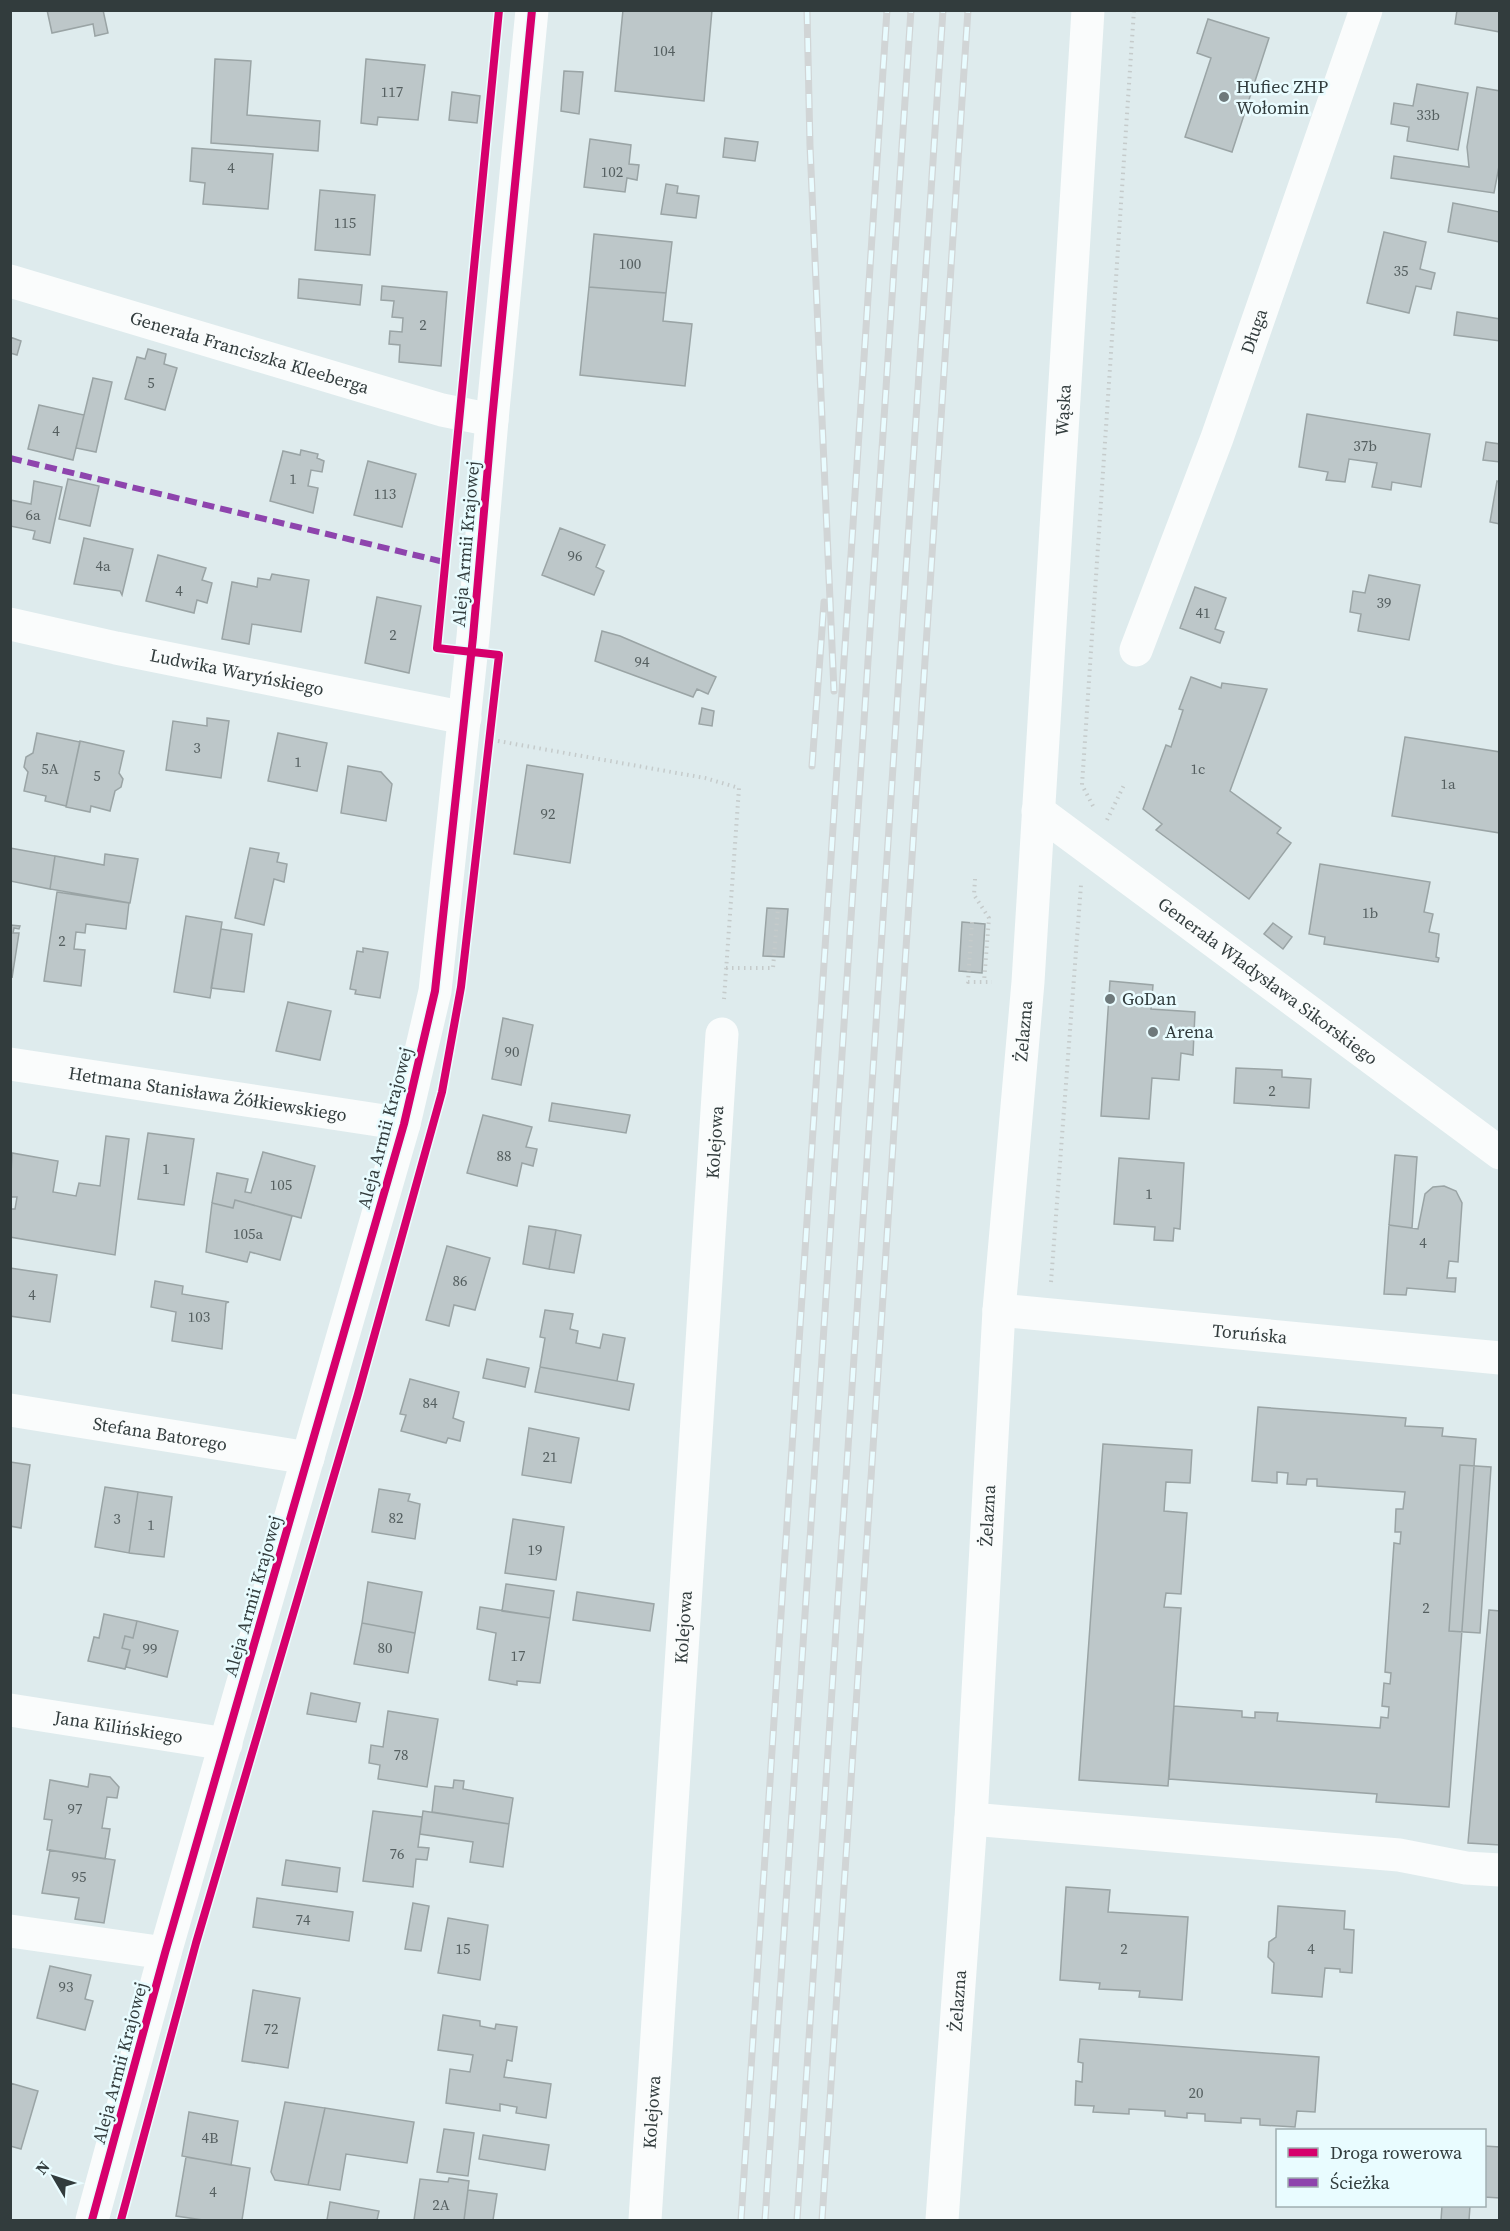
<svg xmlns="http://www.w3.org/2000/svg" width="1510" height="2231" viewBox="0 0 1510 2231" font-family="'Source Serif 4',serif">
  <rect width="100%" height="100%" fill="#deebed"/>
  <path fill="#bdc7c9" stroke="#9aa4a5" stroke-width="1.5" d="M47,10h56l5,23 -13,3 -2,-12 -41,9z
    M623,10h89l-8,91 -89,-10z
    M1457,10h43v22l-45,-8z
    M1208,19l61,19 -37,114 -47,-15 26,-79 -14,-5z
    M215,59l36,2 -4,54 73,6 -2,30 -107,-8z
    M366,59l59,6 -7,55 -40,-3 -1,8 -16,-2z
    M564,71l19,1 -4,42 -18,-3z
    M1417,84l51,9 -10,57 -51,-9 2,-14 -18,-3 3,-21 19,3z
    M1477,87l23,4v70l-6,32 -103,-15 3,-22 75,11 -2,-20z
    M452,92l28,4 -3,27 -28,-3z
    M725,138l33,4 -3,19 -32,-4z
    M590,139l41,6 -2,19 10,1 -2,15 -10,-2 -2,14 -41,-5z
    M192,148l81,6 -5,55 -65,-5 2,-21 -15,-2z
    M666,184l12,2 -1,7 22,3 -3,22 -35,-4z
    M320,190l55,5 -5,60 -55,-5z
    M1453,203l47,9v30l-52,-10z
    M1384,232l42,10 -6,27 15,4 -4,16 -15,-3 -7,27 -42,-10z
    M594,234l78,8 -6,51 -77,-6z
    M299,279l63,6 -2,20 -62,-7z
    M382,286l65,6 -6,74 -42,-4 1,-17 -11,-1 1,-13 12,1 1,-14 -11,-1 2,-16 -13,-1z
    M589,287l77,6 -3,28 29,3 -7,62 -105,-11z
    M1457,312l43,7v22l-46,-6z
    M10,337l11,4 -4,14 -7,-2z
    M148,349l18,5 -2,10 13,4 -12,42 -40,-11 12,-42 8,2z
    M93,378l19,4 -16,70 -20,-4z
    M39,405l45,10 -11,45 -45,-11z
    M1307,414l123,20 -9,53 -29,-5 -1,8 -19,-3 5,-24 -28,-4 -4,23 -19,-2 2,-8 -29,-5z
    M1486,442l14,2v18l-17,-2z
    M301,450l17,4 -1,4 7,3 -2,11 -11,-2 -3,16 10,2 -5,25 -43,-12 13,-50 17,4z
    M368,461l48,13 -14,53 -48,-12z
    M68,479l31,7 -9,40 -31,-7z
    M34,481l28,6 -12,56 -17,-4 2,-8 -25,-5v-26l21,4z
    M1497,481l3,1v42l-10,-2z
    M560,528l45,17 -9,22 8,4 -10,24 -52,-20z
    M84,538l49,11 -11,46 -2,-4 -46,-7z
    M158,555l48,13 -4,12 10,3 -5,20 -10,-3 -3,13 -48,-12z
    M272,574l37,6 -8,52 -49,-8 -3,20 -27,-5 10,-57 25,5 1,-9 12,2z
    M1369,575l51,10 -11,55 -51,-9 3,-17 -11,-2 3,-21 12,2z
    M1195,587l31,11 -11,31 9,3 -4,11 -40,-15z
    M377,597l44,9 -12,67 -44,-10z
    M602,631l18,5 96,41 -8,17 -11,-5 -4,8 -98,-36z
    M1191,677l30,11 1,-5 45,6 -37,102 51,37 -4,5 14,10 -42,56 -93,-69 6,-6 -19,-15 23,-64 5,2 12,-37 -4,-1z
    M702,708l12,3 -2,15 -13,-2z
    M207,718l22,3 -8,57 -55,-8 7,-49 34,5z
    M37,733l43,9 -14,64 -21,-5 1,-5 -22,-5 4,-19 -4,-5 2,-10 7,-4z
    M278,733l49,10 -10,48 -49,-10z
    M1405,737l95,15v81l-108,-17z
    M80,741l44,10 -5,22 4,6 -2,8 -6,4 -5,20 -19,-5 -1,6 -24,-5z
    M527,765l56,9 -13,89 -56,-9z
    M348,766l33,6 11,12 -6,37 -45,-8z
    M10,848l45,8 -5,33 -40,-8z
    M250,848l29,5 -2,9 10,2 -3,18 -10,-3 -10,46 -29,-7z
    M105,854l33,5 -8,44 -80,-14 5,-33 49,9z
    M1320,864l110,18 -6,30 9,2 -4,18 10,2 -3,23 3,1 -1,4 -114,-18 1,-7 -16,-3z
    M57,892l72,11 -3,26 -40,-5 -1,9 -9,-1 -2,17 11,1 -4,36 -37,-5z
    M767,908l21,1 -4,48 -21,-1z
    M186,916l36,6 -12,76 -36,-6z
    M962,922l23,2 -3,49 -23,-2z
    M1273,923l19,14 -9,12 -19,-15z
    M10,925l10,1 -1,3 -5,-1 -1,5h6l-7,45z
    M221,929l31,5 -8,58 -33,-4z
    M363,948l25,4 -8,46 -25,-4 1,-4 -6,-1 7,-38 6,1z
    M1110,981l43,4 -2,24 44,3 -2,43 -12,-2 -2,27 -27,-2 -3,41 -48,-3z
    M288,1002l43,9 -11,49 -44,-9z
    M503,1018l30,7 -12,60 -29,-6z
    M1236,1068l46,2v7l29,2 -2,29 -75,-5z
    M552,1103l78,12 -4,18 -77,-12z
    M483,1115l49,12 -6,20 11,2 -4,17 -11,-3 -5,23 -50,-13z
    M148,1133l46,6 -10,66 -46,-6z
    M106,1136l23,3 -14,116 -105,-18v-28h5l2,-12h-7l2,-44 46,8 -5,31 23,4 3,-13 21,3z
    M263,1152l52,14 -14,52 -66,-18 -2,8 -21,-5 5,-30 31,6 -3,13 6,1z
    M1395,1155l22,2 -5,71 -23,-3z
    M1119,1158l65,5 -4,66 -6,-1 -1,13 -19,-1 1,-13 -41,-3z
    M1444,1186l12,5 6,12 -4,59 -9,-1 -2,17h9l-1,14 -48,-4 -1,7 -22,-1 5,-69 29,4 7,-35 8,-7z
    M235,1200l57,16 -12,44 -30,-8 -3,10 -41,-10 6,-49 21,5z
    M529,1226l27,4 -7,39 -26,-5z
    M556,1230l25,5 -7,38 -25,-4z
    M447,1246l43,12 -15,52 -21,-5 -5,21 -23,-6z
    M10,1268l47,7 -7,47 -40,-6z
    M155,1281l28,5 -1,8 47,8 -3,1 -4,46 -50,-8 4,-29 -25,-5z
    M545,1310l28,4 -3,15 8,2 -2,12 24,5 3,-14 22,4 -8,43 -77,-14 5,-29 -5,-1z
    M487,1359l42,9 -4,19 -42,-9z
    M540,1367l94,17 -5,26 -94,-18z
    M410,1379l49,13 -6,26 11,4 -4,19 -12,-3 -2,5 -45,-12 5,-16 -6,-1z
    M1258,1407l148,11 -1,8 38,2 -1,8 34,3 -27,368 -73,-5 1,-8 -208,-15 5,-73 68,5v6l13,1v-6l23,1 -1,8 103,7 1,-11 7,1 1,-11 -7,-1 2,-23 6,1 1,-11 -6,-1 9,-129 6,1 1,-12h-6l1,-23h7l2,-17 -88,-6v-7h-10l-1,6 -19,-1 1,-11 -11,-1v11l-25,-2z
    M529,1428l50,10 -8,45 -49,-8z
    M1103,1444l89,6 -2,33 -24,-1 -2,29 23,2 -6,81 -15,-1 -2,14 17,1 -13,178 -89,-6z
    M10,1462l20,3 -9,63 -11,-2z
    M1460,1465l31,2 -11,166 -31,-2z
    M105,1487l33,5 -9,61 -34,-6z
    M379,1489l31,5 -2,7 12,3 -5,35 -43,-7z
    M138,1492l34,5 -8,60 -35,-4z
    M513,1519l51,8 -8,53 -51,-7z
    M368,1582l54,10 -7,41 -53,-10z
    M506,1584l48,7 -4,27 -48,-7z
    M577,1592l77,12 -4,27 -77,-11z
    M480,1607l70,11 -10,65 -23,-2v4l-28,-5 7,-47 -19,-4z
    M1489,1610l11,1v234l-32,-2z
    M104,1614l33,7 -4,17 -8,-2 -3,12 8,2 -5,19 -37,-8 6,-24 5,1z
    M137,1621l41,10 -11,46 -41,-10 4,-17 -8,-2 3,-12 8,2z
    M362,1623l53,10 -7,40 -54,-9z
    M311,1693l49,10 -4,19 -49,-8z
    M388,1711l50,8 -11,68 -49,-8 2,-14 -11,-2 2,-18 12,2z
    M90,1774l20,3 9,10 -2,11 -10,-1 -5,31 8,1 -5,30 -58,-9 5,-30 -8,-1 6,-39 38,7z
    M454,1780l10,1 -1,8 50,9 -4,26 -77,-12 3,-26 18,2z
    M373,1811l49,6 -4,30 11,1 -2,12 -11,-1 -3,28 -50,-6z
    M423,1811l86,13 -6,43 -33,-5 3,-20 -53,-8z
    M50,1850l65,10 -11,63 -29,-4 4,-21 -37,-5z
    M286,1860l54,8 -3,24 -55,-7z
    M1066,1887l44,3 -2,22 80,5 -6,83 -43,-3 1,-6 -41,-2 1,-6 -40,-3z
    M257,1898l96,14 -4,29 -96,-14z
    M413,1903l16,3 -8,45 -16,-2z
    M1278,1906l67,5 -1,18 10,1 -2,43 -12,-1v-3l-15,-1 -3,29 -50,-4 2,-30 -6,-6 1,-15 7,-5z
    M448,1918l40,7 -8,55 -42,-7z
    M50,1966l41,9 -6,24 8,2 -8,29 -48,-12z
    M253,1990l47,8 -12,70 -46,-7z
    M443,2015l37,6v5l15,3 1,-5 21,3 -5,34 -5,-1 -3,17 47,7 -5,34 -30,-5 1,-6 -17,-3v7l-54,-8 4,-34 20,3 3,-17 -35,-5z
    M1080,2039l239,18 -4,55 -18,-1 -2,16 -35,-2v-6l-19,-1v5l-36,-2v-7l-18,-1v5l-22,-2v-5l-36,-2v5l-36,-2 1,-6 -19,-1 1,-24 6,1 1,-19 -5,-1z
    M10,2083l28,8 -17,58 -11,-3z
    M285,2102l40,6 -17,77 -33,-5 -4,-8z
    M325,2108l89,14 -7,41 -61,-9 -6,36 -32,-5z
    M189,2112l49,9 -7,44 -49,-9z
    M444,2129l30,4 -6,43 -31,-4z
    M483,2135l66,10 -4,25 -66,-11z
    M1484,2146l16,1v51l-16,-1z
    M186,2157l64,11 -8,52h-39l-27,-4z
    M449,2178l20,3 -5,39h-50l6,-41 28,3z
    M468,2190l29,4 -4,26h-29z
    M330,2202l49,9 -2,9h-50z
    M1442,2206h28l-1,14h-28z"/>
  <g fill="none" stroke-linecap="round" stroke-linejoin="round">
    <path stroke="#c5cbcb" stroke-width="4" stroke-dasharray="1.5 4.5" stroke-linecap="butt" d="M498,741l207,37 34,10 -15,211
      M1093,806l-11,-21 52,-775
      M1107,820l17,-35
      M975,879l-1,16 15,23 -5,64
      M972,922l-4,60h24
      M726,968h47l5,-60
      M1051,1282l30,-397"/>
    <g stroke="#fafcfc" stroke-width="33">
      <path id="s1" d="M10,281l432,129 50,10"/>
      <path id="s2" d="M10,624l106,24 349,70"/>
      <path id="s3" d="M1136,650l81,-212 149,-428"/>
      <path id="s4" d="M1038,811l462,342"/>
      <path id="s5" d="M10,1064l394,60"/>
      <path id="s6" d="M999,1310l501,48"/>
      <path id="s7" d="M10,1410l298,48"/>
      <path id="s8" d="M10,1710l216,34"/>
      <path d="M971,1819l428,36 67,13 34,2"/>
      <path d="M10,1931l155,22"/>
      <path d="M92,2220l73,-267 239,-829 31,-133 38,-354 19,-217 40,-410"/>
      <path id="s9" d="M645,2220l77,-1186"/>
      <path id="s10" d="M942,2220l29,-401 28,-509 29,-328 60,-972"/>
    </g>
    <g stroke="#d1d5d6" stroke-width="7">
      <path id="rail" d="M807,10l3,136 24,545
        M812,766l12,-164
        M741,2220l146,-2210
        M765,2220l146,-2210
        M797,2220l146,-2210
        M822,2220l146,-2210"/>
    </g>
    <use href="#rail" stroke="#e9fcff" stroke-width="4.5" stroke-dasharray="14" stroke-linecap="butt"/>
    <path stroke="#8e44ad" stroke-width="6" stroke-dasharray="12 6" stroke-linecap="butt" d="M10,458l434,104"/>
    <g stroke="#e9fcff" stroke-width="11">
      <path id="cycleway" d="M92,2220l73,-267 239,-829 31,-133 38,-354 19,-217 40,-410
        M121,2220l75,-277 162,-549 84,-302 19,-105 38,-332 -62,-7 62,-638"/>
    </g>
    <use href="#cycleway" stroke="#d6006c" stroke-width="8"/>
  </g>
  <g fill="#6e797b" stroke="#e9fcff" stroke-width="2">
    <circle cx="1224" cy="97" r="6"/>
    <circle cx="1110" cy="999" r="6"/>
    <circle cx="1153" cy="1032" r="6"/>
  </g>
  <g text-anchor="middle" stroke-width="5" stroke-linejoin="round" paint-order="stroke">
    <g font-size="15" fill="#555f60">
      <text x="664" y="56">104</text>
      <text x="392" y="97">117</text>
      <text x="1428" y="120">33b</text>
      <text x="231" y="173">4</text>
      <text x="612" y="177">102</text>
      <text x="345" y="228">115</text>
      <text x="630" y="269">100</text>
      <text x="1401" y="276">35</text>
      <text x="423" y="330">2</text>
      <text x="151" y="388">5</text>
      <text x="56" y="436">4</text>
      <text x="1365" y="451">37b</text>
      <text x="293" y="484">1</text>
      <text x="385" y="499">113</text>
      <text x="33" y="520">6a</text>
      <text x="575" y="561">96</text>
      <text x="103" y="571">4a</text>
      <text x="179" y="596">4</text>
      <text x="1384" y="608">39</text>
      <text x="1203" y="618">41</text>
      <text x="393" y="640">2</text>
      <text x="642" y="667">94</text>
      <text x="197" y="753">3</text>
      <text x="298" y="767">1</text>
      <text x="50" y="774">5A</text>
      <text x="1198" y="774">1c</text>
      <text x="97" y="781">5</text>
      <text x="1448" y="789">1a</text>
      <text x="548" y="819">92</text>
      <text x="1370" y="918">1b</text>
      <text x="62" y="946">2</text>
      <text x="512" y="1057">90</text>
      <text x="1272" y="1096">2</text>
      <text x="504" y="1161">88</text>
      <text x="166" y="1174">1</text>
      <text x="281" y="1190">105</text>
      <text x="1149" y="1199">1</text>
      <text x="248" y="1239">105a</text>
      <text x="1423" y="1248">4</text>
      <text x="460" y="1286">86</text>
      <text x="32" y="1300">4</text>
      <text x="199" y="1322">103</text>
      <text x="430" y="1408">84</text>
      <text x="550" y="1462">21</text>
      <text x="396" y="1523">82</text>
      <text x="117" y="1524">3</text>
      <text x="151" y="1530">1</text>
      <text x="535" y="1555">19</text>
      <text x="1426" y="1613">2</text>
      <text x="385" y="1653">80</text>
      <text x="150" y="1654">99</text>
      <text x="518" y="1661">17</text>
      <text x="401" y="1760">78</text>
      <text x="75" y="1814">97</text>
      <text x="397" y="1859">76</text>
      <text x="79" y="1882">95</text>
      <text x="303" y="1925">74</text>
      <text x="463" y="1954">15</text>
      <text x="1124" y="1954">2</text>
      <text x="1311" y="1954">4</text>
      <text x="66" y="1992">93</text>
      <text x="271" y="2034">72</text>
      <text x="1196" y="2098">20</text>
      <text x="210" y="2143">4B</text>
      <text x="213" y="2197">4</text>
      <text x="441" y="2210">2A</text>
    </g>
    <g font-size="18" fill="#323c3d" stroke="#e9fcff" text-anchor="start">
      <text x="1236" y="93">Hufiec ZHP<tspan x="1236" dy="21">Wołomin</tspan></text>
      <text x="1122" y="1005">GoDan</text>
      <text x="1165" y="1038">Arena</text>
    </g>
    <g font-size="18" fill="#323c3d" stroke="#e9fcff">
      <text dy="6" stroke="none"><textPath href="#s3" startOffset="340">Długa</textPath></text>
      <text dy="6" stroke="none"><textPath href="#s1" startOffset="250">Generała Franciszka Kleeberga</textPath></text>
      <text dy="6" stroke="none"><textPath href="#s10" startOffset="1814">Wąska</textPath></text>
      <text transform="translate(466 544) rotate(-85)" y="6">Aleja Armii Krajowej</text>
      <text dy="6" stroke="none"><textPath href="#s2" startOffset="232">Ludwika Waryńskiego</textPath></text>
      <text dy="6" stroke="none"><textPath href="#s4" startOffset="286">Generała Władysława Sikorskiego</textPath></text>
      <text dy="6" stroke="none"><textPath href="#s10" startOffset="1192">Żelazna</textPath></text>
      <text dy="6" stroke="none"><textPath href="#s5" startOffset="200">Hetmana Stanisława Żółkiewskiego</textPath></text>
      <text transform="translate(385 1128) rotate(-75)" y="6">Aleja Armii Krajowej</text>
      <text dy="6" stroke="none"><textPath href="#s9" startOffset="1080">Kolejowa</textPath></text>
      <text dy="6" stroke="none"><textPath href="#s6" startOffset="252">Toruńska</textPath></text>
      <text dy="6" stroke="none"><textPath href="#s7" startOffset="152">Stefana Batorego</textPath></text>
      <text dy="6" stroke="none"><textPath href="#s10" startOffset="706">Żelazna</textPath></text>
      <text transform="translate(253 1596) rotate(-74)" y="6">Aleja Armii Krajowej</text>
      <text dy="6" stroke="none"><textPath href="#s9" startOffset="594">Kolejowa</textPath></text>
      <text dy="6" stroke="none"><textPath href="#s8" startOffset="110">Jana Kilińskiego</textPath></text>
      <text dy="6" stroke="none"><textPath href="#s10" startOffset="220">Żelazna</textPath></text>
      <text transform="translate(120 2063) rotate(-75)" y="6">Aleja Armii Krajowej</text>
      <text dy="6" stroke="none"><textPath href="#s9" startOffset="108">Kolejowa</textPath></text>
    </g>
  </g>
  <rect width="1510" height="2231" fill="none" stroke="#323c3d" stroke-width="24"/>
  <rect x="1276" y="2129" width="210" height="78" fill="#e9fcff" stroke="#a0afb1" stroke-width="1.5"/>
  <rect x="1288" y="2148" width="30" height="9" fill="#d6006c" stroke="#a0afb1" stroke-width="1.5"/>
  <text x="1330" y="2159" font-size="18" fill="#323c3d">Droga rowerowa</text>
  <rect x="1288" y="2178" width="30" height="9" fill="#8e44ad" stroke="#a0afb1" stroke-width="1.5"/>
  <text x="1330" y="2189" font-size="18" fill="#323c3d">Ścieżka</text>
  <g transform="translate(54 2177) rotate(309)" stroke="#e9fcff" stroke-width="4.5" paint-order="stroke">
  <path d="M0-4.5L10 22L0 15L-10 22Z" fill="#323c3d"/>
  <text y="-9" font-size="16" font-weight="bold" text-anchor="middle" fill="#323c3d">N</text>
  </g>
</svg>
